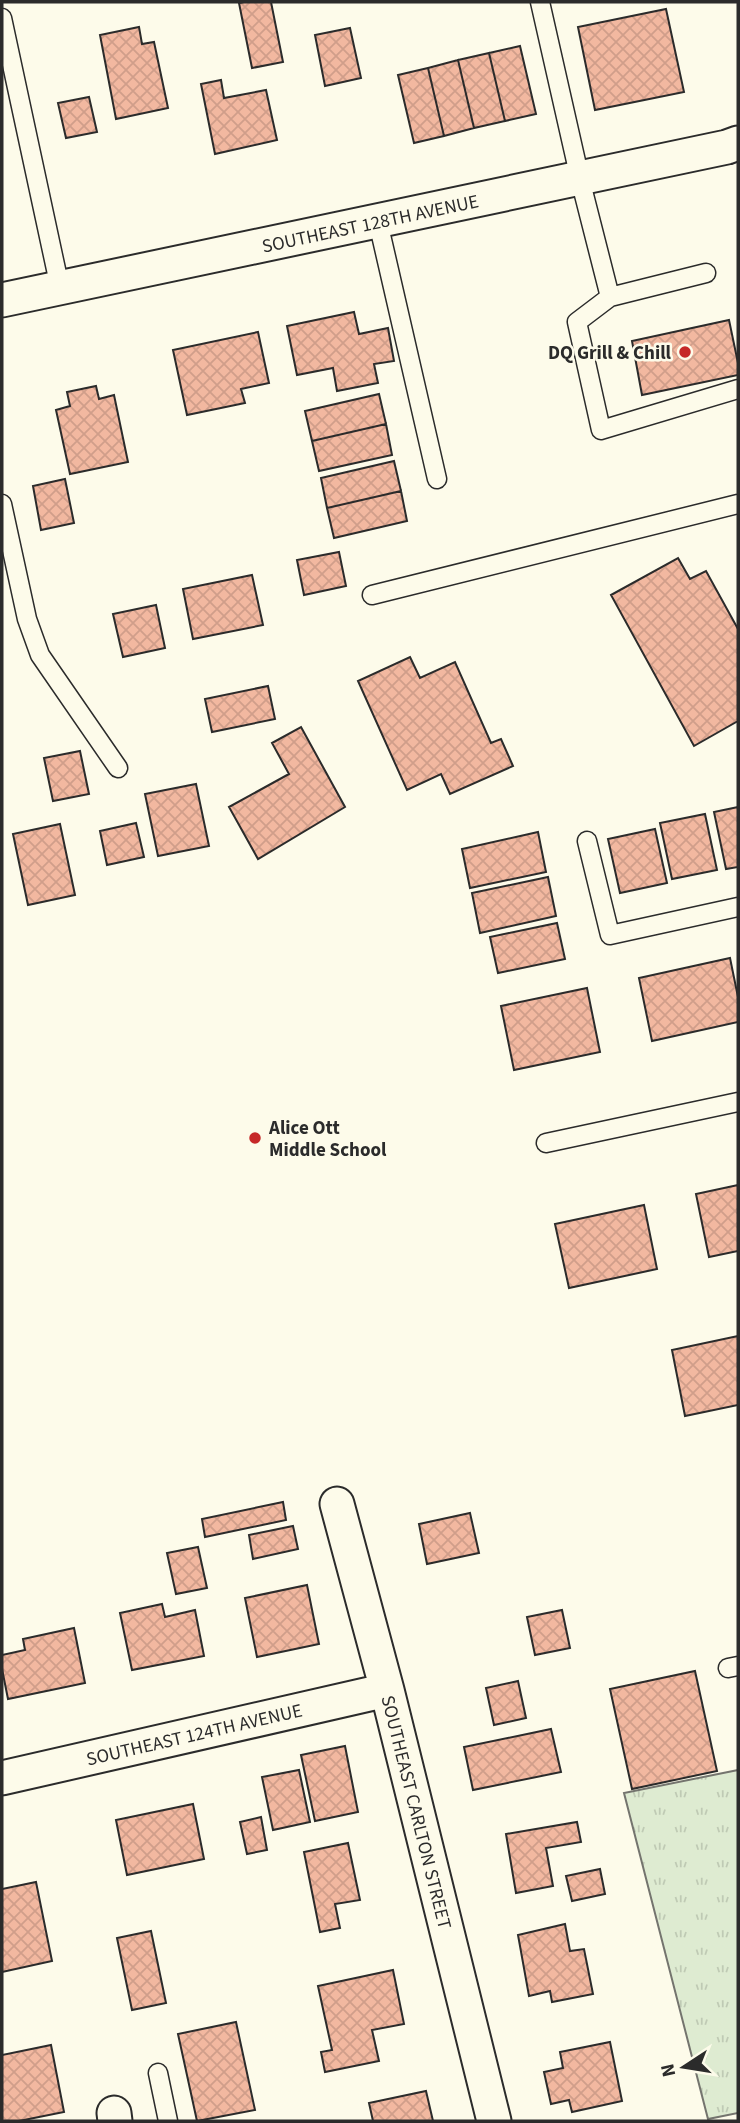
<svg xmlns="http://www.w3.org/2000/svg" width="740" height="2123" viewBox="0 0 740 2123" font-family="'Source Sans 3',sans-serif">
  <defs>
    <pattern id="grass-tufts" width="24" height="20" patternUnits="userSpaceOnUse" patternTransform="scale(1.75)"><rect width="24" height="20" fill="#deebd1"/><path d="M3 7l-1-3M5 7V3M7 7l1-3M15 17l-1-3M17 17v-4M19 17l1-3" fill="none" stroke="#bfcab4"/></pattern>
    <pattern id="building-cross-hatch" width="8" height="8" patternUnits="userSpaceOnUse" patternTransform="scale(1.75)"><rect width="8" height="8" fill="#f2b8a0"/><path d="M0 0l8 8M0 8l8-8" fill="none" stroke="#d09e8a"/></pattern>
  </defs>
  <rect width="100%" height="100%" fill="#fdfbea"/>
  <path fill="url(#grass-tufts)" stroke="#74746e" stroke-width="2" d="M738,1770v343l-30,6 -84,-326z"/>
  <path fill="url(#building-cross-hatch)" stroke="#2b2b2b" stroke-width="2" d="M244,2h27l12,60 -31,6 -13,-65z
    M666,9l18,83 -89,18 -17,-83z
    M139,27l3,17 12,-2 14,66 -52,11 -16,-84z
    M350,28l11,50 -36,8 -10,-51z
    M520,46l16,68 -31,7 -16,-68z
    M489,53l16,68 -31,7 -16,-68z
    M458,60l16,68 -30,8 -16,-68z
    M428,68l16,68 -30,7 -16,-68z
    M221,80l3,18 42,-8 11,50 -62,14 -14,-70z
    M89,97l8,35 -31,6 -8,-35z
    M354,312l5,22 29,-6 6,33 -20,3 4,19 -41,8 -4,-23 -36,7 -10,-49z
    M729,320l9,43v12l-96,20 -10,-54z
    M258,332l11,51 -28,6 4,14 -58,12 -14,-65z
    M96,386l3,13 15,-4 14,67 -58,12 -14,-64 14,-4 -3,-14z
    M379,394l7,30 -74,17 -7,-30z
    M386,424l6,31 -73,16 -7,-30z
    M394,461l7,30 -74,17 -6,-30z
    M65,479l9,44 -33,7 -8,-44z
    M401,491l6,30 -73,17 -7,-30z
    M339,552l7,34 -42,9 -7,-35z
    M678,558l12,21 16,-8 32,58v92l-44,25 -83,-151z
    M252,575l11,50 -70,14 -10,-50z
    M156,605l9,43 -42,9 -10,-43z
    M410,657l10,21 35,-16 36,81 10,-4 12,27 -63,28 -9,-20 -34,16 -49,-109z
    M268,686l7,33 -63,13 -7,-33z
    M301,727l44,80 -87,52 -29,-52 60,-33 -17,-31z
    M80,751l9,43 -36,7 -9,-43z
    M196,784l13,62 -51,10 -13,-62z
    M738,807v60l-12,2 -12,-57z
    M705,814l12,56 -45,9 -12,-56z
    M136,823l8,34 -37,8 -7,-34z
    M60,824l15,71 -47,10 -15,-71z
    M655,829l12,54 -47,10 -12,-54z
    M538,832l8,40 -76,16 -8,-39z
    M548,877l8,39 -76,17 -8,-40z
    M557,923l8,36 -67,14 -8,-36z
    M730,958l8,39v25l-86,19 -13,-63z
    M587,988l13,64 -86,18 -13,-64z
    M738,1185v66l-29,6 -13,-63z
    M644,1205l13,64 -88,19 -14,-64z
    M738,1336v69l-53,11 -13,-66z
    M283,1502l3,18 -81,17 -3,-18z
    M470,1513l9,40 -52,11 -8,-40z
    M293,1526l5,23 -45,10 -4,-24z
    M198,1547l9,41 -31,6 -9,-41z
    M307,1585l12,59 -62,13 -12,-59z
    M162,1604l3,13 30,-7 9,46 -72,14 -12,-57z
    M562,1610l8,38 -35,7 -8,-38z
    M74,1628l11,55 -77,16 -6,-30v-14l23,-5 -2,-11z
    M695,1671l22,100 -85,18 -22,-100z
    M518,1681l8,37 -32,7 -8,-37z
    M551,1729l10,43 -88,18 -9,-43z
    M345,1746l13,66 -43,9 -14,-66z
    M299,1770l11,52 -37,8 -11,-53z
    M193,1804l11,55 -77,16 -11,-55z
    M261,1817l6,33 -20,4 -7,-32z
    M577,1822l4,20 -35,6 7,38 -37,7 -10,-59z
    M348,1843l12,57 -25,4 5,24 -20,4 -16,-80z
    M600,1869l5,25 -33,7 -6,-25z
    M36,1882l16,79 -50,11v-83z
    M565,1924l5,27 14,-2 9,45 -41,8 -2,-11 -21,5 -11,-61z
    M151,1931l15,72 -34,7 -15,-72z
    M393,1970l11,54 -32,6 7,31 -54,11 -4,-20 11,-2 -14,-64z
    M236,2022l19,88 -58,11 -19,-87z
    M610,2042l12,59 -50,11 -3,-12 -18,4 -7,-32 19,-4 -3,-16z
    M51,2045l13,67 -45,9h-17v-66z
    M426,2091l7,30h-60l-4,-18z"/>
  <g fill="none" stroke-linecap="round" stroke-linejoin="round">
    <g stroke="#2b2b2b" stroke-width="21">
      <path id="service" d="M540,2l40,177 30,118 96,-24
        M2,18l58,270
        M378,222l59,257
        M610,297l-33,25 24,108 137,-41
        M2,504l25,115 13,36 78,113
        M372,595l366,-91
        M587,841l23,94 128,-28
        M546,1143l192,-41
        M728,1668l10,-2
        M158,2073l10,48"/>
    </g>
    <g stroke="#2b2b2b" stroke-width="37">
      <path id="minor" d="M2,300l725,-153 11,-4
        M337,1504l50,186 107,431
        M2,1778l385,-88
        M114,2113l1,8"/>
    </g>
    <use href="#service" stroke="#fdfbea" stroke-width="18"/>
    <use href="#minor" stroke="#fdfbea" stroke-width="33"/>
  </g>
  <g fill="#c62828" stroke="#fdfbea" stroke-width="2.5">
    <circle cx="685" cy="352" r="7"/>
    <circle cx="255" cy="1138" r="7"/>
  </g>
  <g text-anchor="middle" stroke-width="5" stroke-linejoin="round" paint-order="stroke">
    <g font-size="19" fill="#2b2b2b" stroke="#fdfbea">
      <text transform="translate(370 223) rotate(-12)" y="7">SOUTHEAST 128TH AVENUE</text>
      <text transform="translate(194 1734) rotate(-13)" y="7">SOUTHEAST 124TH AVENUE</text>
      <text transform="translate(417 1812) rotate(76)" y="7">SOUTHEAST CARLTON STREET</text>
    </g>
    <g font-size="19" font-weight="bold" fill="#2b2b2b" stroke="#fdfbea" text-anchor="end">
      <text x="671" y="359">DQ Grill &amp; Chill</text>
      <text x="269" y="1134" text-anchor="start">Alice Ott<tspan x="269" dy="22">Middle School</tspan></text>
    </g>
  </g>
  <rect width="740" height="2123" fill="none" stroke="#2b2b2b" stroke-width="7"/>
  <g transform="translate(684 2067) rotate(258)" stroke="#fdfbea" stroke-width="5" paint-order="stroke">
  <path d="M0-5L12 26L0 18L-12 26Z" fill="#2b2b2b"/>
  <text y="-10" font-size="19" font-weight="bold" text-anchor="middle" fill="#2b2b2b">N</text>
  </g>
</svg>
